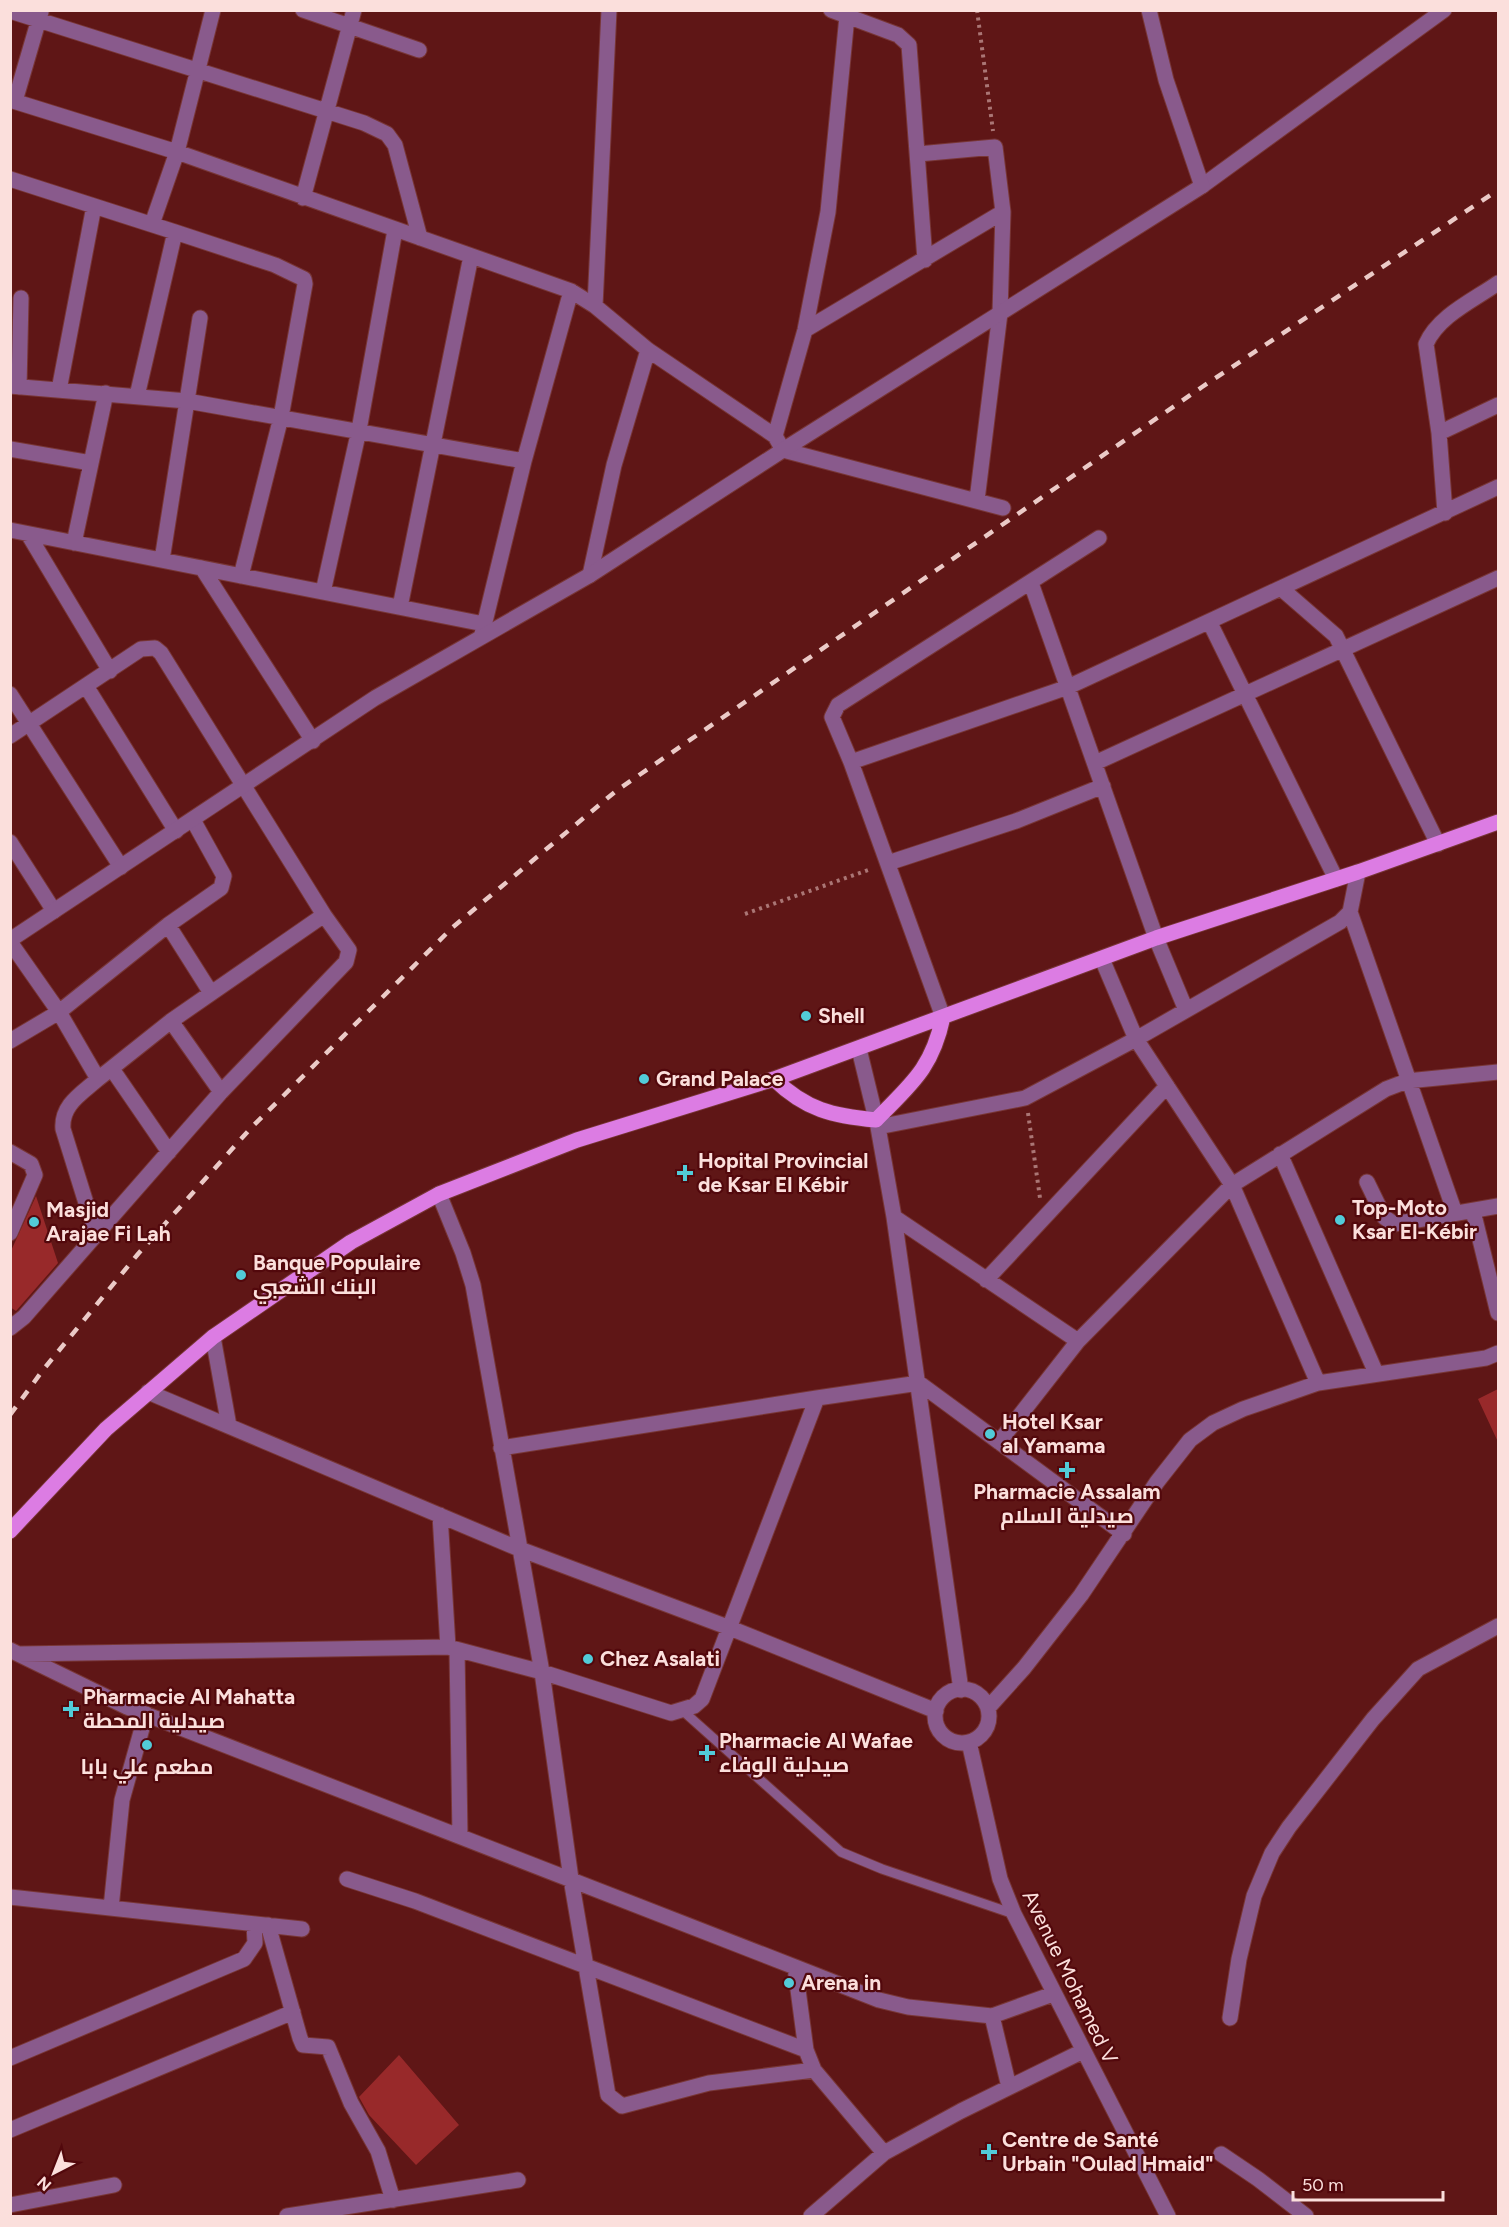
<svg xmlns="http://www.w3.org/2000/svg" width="1509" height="2227" viewBox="0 0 1509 2227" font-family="Figtree,Cairo,sans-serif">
  <rect width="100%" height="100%" fill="#5f1616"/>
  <path fill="#98292a" d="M36,1196l22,67 -42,48 -6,-4v-54z
    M1498,1389v53l-20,-43z
    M399,2055l60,70 -43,40 -47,-50 -10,-18z"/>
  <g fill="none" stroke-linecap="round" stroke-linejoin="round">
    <g stroke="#783636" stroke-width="11">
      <path id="service" d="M683,1711l158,141 41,17 132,45"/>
    </g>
    <g stroke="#783636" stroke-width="17">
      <path id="minor" d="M303,10l116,40
        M831,10l67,25 11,10 16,215
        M10,11l354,112 23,11 8,11 25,93
        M10,100l167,52 394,139 24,15 53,44 127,86 8,14 220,58
        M15,101l26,-89
        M918,154l77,-7 8,65 -3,101 -23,187
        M10,179l165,53 100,33 29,14 1,5 -24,133 -40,159
        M1202,186l242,-176
        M303,198l51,-188
        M152,224l25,-72 36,-142
        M595,306l14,-296
        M805,330l198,-118
        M10,386l177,15 337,60
        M19,387l2,-89
        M59,390l35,-184
        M137,396l38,-164
        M1439,433l59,-28
        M775,436l30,-106 23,-118 19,-196
        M10,449l81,14
        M1445,513l-6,-80 -13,-89c12,-28 48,-44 72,-61
        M10,530l474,94
        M28,534l82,137
        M74,543l32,-150
        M162,560l38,-242
        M202,568l111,173
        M590,575l24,-110 34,-115
        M1031,583l125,355 30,72
        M1283,590l53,46 102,208
        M323,592l36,-162 36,-200
        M400,607l71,-351
        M1210,623l126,256
        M482,634l42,-173 47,-170
        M86,686l90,145
        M10,694l111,173
        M10,736l131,-87 14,-1 6,5 163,262 -153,106 -73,58 -39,-67 -49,-70
        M851,762l217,-75 430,-200
        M1095,763l403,-185
        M10,842l44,69
        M888,863l128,-42 87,-35
        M1350,912l105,301
        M168,925l43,68
        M1102,959l34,80 96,146 86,198
        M943,1017l-92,-255 -19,-45 6,-12 261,-167
        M171,1021l50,71
        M10,1041l49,-29 109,-87 53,-37 3,-12 -31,-56
        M859,1049l19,78 16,90 67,473
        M112,1069l57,83
        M878,1127l147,-29 111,-59 204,-117 10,-10 8,-40
        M10,1152l21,12 4,11 -25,58
        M1280,1154l96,219
        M1367,1182l17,35 10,7 104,-18
        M439,1194l24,59 10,32 69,387 -94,-25 -8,-132
        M1473,1211l25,102
        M894,1217l184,124
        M96,1235l-33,-106c-2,-24 18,-35 35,-50
        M986,1280l181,-194
        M10,1328l14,-11 197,-225 125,-130 3,-12 -25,-35
        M213,1337l16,89
        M148,1392l369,156 213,80 206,83
        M999,1442l79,-101 154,-156 154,-96 21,-8 91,-9
        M501,1448l316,-50
        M10,1650l117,57 668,260
        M457,1650l3,186
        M19,1654l429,-7
        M935 1716a27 27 0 1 1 54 0a27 27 0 1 1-54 0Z
        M988,1708l36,-40 57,-73 76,-113 33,-42 23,-17 30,-14 75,-26 168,-25 12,-5
        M969,1742l31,137 14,35 154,302
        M347,1879l68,22 391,149
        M10,1897l292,32
        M111,1908l11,-108 24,-86
        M268,1925l32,113 3,7 25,2 23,56 27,48 15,49
        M992,2016l17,71
        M1230,2018l9,-59 15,-63 18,-43 17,-26 84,-108 45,-50 80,-43
        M10,2058l234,-99 11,-16 -1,-19
        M814,2070l-105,13 -87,23 -14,-11 -37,-216 -29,-207 129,41 23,-7 8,-7 115,-301 102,-15 205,151
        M10,2130l283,-118
        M884,2153l-70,-83 -8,-20 -11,-83 84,33 29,7 84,9 61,-22
        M1221,2154l37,25 48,37
        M10,2205l104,-20
        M287,2216l231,-36
        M811,2216l73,-63 77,-42 122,-60"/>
    </g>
    <g stroke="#783636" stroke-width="17">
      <path id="tertiary" d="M10,940l365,-242 215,-123 193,-125 419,-264 -36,-106 -17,-70"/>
    </g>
    <g stroke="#783636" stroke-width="17">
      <path id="primary" d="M774,1079c32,31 59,37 102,41 35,-36 56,-51 67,-103
        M10,1531l96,-102 107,-92 138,-95 88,-48 138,-54 197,-61 382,-141 202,-66 140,-50"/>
    </g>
    <path stroke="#aa7675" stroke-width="4" stroke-dasharray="3 4.5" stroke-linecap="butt" d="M977,10l16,121
      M745,914l126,-45
      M1028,1113l12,85"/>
    <use href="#service" stroke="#895a8c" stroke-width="9"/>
    <use href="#minor" stroke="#895a8c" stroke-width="15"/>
    <use href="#tertiary" stroke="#895a8c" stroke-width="15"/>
    <use href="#primary" stroke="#dc7ce3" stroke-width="15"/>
    <path stroke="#ebcac7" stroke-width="4.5" stroke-dasharray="10 10" stroke-linecap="butt" d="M10,1415l33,-45 95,-116 112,-125 203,-202 163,-136 586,-404 296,-197"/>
  </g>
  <g fill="#52cbd8" stroke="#52080c" stroke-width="2">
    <circle cx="806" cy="1016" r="6"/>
    <circle cx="644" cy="1079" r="6"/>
    <path d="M682 1164h6v6h6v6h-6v6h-6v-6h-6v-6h6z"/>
    <circle cx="1340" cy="1220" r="6"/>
    <circle cx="34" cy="1222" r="6"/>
    <circle cx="241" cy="1275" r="6"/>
    <circle cx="990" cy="1434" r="6"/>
    <path d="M1064 1461h6v6h6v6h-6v6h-6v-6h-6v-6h6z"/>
    <circle cx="588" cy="1659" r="6"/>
    <path d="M68 1700h6v6h6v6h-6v6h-6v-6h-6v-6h6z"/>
    <circle cx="147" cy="1745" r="6"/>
    <path d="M704 1744h6v6h6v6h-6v6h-6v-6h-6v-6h6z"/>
    <circle cx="789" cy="1983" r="6"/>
    <path d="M986 2143h6v6h6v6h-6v6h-6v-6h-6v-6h6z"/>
  </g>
  <g text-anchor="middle" stroke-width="4.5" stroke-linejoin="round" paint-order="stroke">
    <g font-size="21" font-weight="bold" fill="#fbdfdc" stroke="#52080c" text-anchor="start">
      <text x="818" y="1023">Shell</text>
      <text x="656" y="1086">Grand Palace</text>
      <text x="698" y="1168">Hopital Provincial<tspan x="698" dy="24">de Ksar El Kébir</tspan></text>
      <text x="1352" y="1215">Top-Moto<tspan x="1352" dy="24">Ksar El-Kébir</tspan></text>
      <text x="46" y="1217">Masjid<tspan x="46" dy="24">Arajae Fi Lah</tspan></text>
      <text x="253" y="1270">Banque Populaire<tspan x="253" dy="24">البنك الشعبي</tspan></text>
      <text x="1002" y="1429">Hotel Ksar<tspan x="1002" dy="24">al Yamama</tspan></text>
      <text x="1067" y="1499" text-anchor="middle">Pharmacie Assalam<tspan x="1067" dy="24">صيدلية السلام</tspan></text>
      <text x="600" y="1666">Chez Asalati</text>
      <text x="83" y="1704">Pharmacie Al Mahatta<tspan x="83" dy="24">صيدلية المحطة</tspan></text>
      <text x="719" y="1748">Pharmacie Al Wafae<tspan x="719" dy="24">صيدلية الوفاء</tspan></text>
      <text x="147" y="1774" text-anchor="middle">مطعم علي بابا</text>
      <text x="801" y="1990">Arena in</text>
      <text x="1002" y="2147">Centre de Santé<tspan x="1002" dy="24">Urbain "Oulad Hmaid"</tspan></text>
    </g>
    <g font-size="21" fill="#fbdfdc" stroke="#52080c">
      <text transform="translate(1070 1977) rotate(64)" y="7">Avenue Mohamed V</text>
    </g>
  </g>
  <rect width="1509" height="2227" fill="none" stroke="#fbdfdc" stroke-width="24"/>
  <g transform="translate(54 2173) rotate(222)" stroke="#52080c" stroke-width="4.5" paint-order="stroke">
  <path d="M0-4.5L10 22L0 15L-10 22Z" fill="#fbdfdc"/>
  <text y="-9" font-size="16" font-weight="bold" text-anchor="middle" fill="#fbdfdc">N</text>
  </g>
  <path d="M1293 2191v9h150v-9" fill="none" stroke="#fbdfdc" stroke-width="3"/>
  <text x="1302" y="2191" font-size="18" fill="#fbdfdc" stroke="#52080c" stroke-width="4.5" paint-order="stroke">50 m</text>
</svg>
